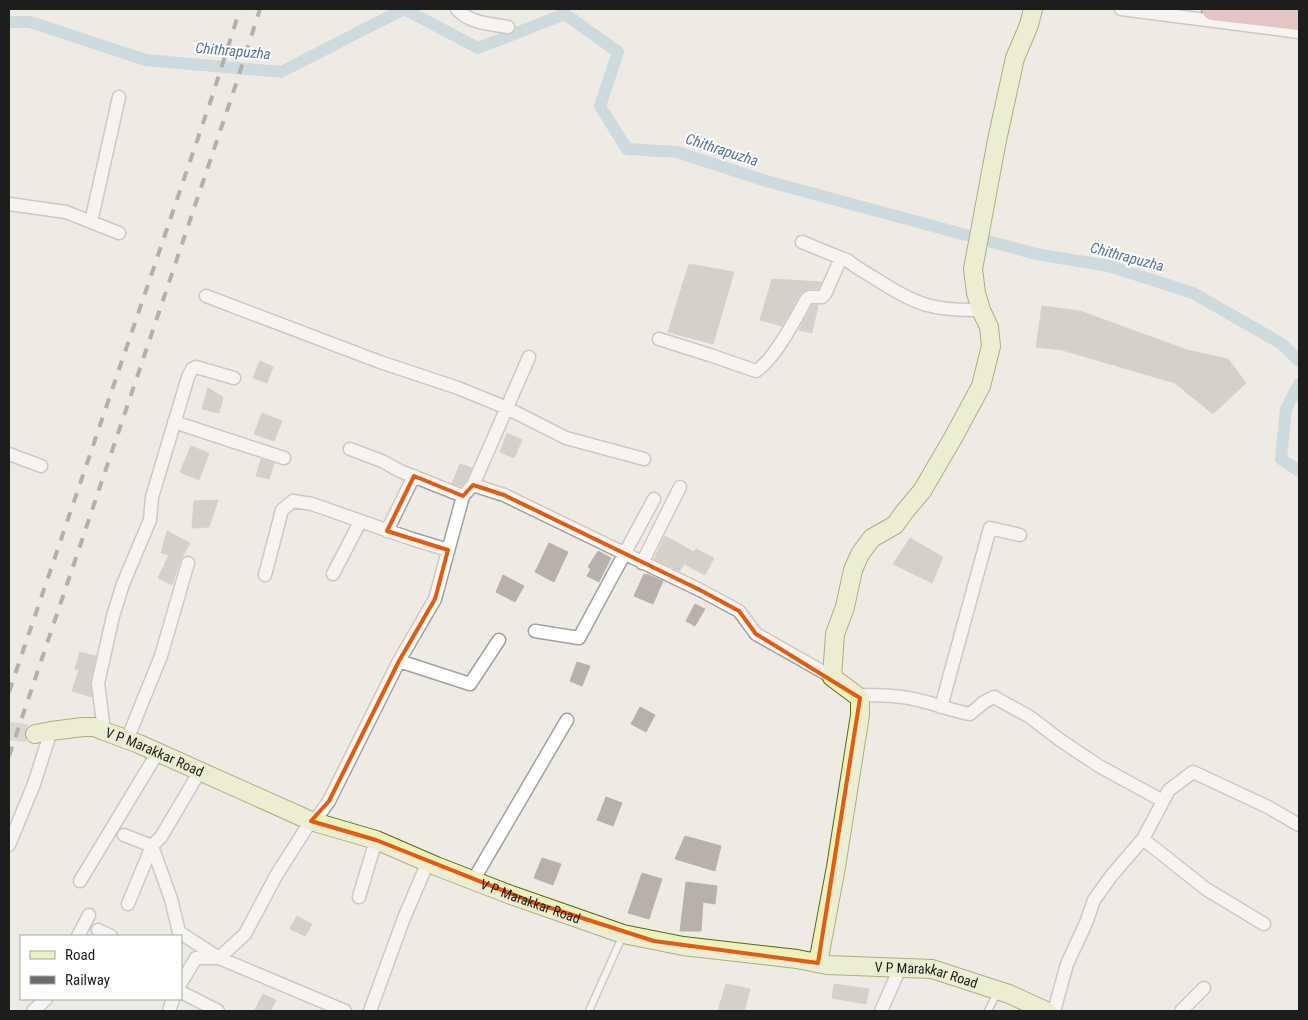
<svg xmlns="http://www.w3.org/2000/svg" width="1308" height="1020" viewBox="0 0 1308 1020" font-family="'Roboto Condensed',sans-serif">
  <rect width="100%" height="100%" fill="#edebe4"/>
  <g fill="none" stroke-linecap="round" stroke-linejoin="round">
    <path stroke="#a9c8d7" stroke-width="12" d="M9,22h21l116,38 135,12 123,-63 74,39 87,-34 53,38 -18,54 27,43 50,3 86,28 273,74 73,12 84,27 89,51 17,17
      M1299,384l-13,25 -5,50 18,12"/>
  </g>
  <path fill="#b6b1aa" stroke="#bdb3a8" d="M689,264l45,8 -21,72 -45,-12z
    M772,279l49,3 -3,7h-10l-8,5 -18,32 -22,-6z
    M812,305h6l-6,28 -13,-3z
    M1042,306l38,5 107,39 41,9 18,24 -33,31 -38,-31 -113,-33 -26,-3z
    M260,361l13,6 -6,16 -14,-5z
    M208,388l15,9 -4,16 -17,-4z
    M262,413l20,8 -8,20 -20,-7z
    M507,433l15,7 -8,18 -14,-6z
    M191,446l18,7 -10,27 -19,-8z
    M261,459l13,4 -5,16 -13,-3z
    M460,464l12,4 -6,13 -5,5 -9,-3z
    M218,500l-9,27 -17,1 2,-27z
    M167,531l23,12 -10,18 -8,24 -14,-7 11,-23 -8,-2z
    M665,536l29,16 2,-3 18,9 -9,17 -21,-11 -4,7 -26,-12z
    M910,538l33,19 -11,26 -39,-19z
    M549,543l19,9 -14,30 -19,-10z
    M598,551l13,7 -12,24 -12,-6 4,-7 -3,-2z
    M644,574l3,1v-1l16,7 -10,23 -19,-8z
    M503,575l21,11 -9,16 -19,-10z
    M695,604l10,5 -10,17 -9,-5z
    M80,652l16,4 -6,26 2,15 -20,-6 7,-21 -4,-1z
    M577,662l13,4 -8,20 -12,-5z
    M640,707l15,8 -9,17 -15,-8z
    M606,797l16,6 -9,23 -16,-6z
    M685,836l36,10 -6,25 -40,-12z
    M542,858l19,6 -8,21 -19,-7z
    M642,873l20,6 -13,40 -21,-6z
    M686,882l31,4 -2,18 -12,-2 -2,29h-21z
    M297,916l15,8 -7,12 -15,-7z
    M726,984l24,5 -6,22h-26z
    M834,984l35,5 -3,15 -34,-6z
    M263,994l13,6 -6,11h-16z"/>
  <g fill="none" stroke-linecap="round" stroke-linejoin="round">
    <path stroke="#c3c2bc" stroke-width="18" stroke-dasharray="18 9" stroke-linecap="butt" d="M9,731l26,3"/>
    <g stroke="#a1a1a1" stroke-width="9">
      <path id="lane" d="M589,1011l34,-76
        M988,1011l10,-20"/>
    </g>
    <g stroke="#a1a1a1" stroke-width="15">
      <path id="street" d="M457,9c12,14 33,15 51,18
        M1121,9l178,23
        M9,204l57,8 53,21
        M91,222l28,-125
        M802,242l39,16
        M206,296l174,66 78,26 49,20 59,30 78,21
        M659,339l51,16 46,16c19,-12 39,-52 50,-71l3,-3h13l3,-3 16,-36 6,2c8,7 19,13 29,19 40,26 57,32 105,31
        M174,422l110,36
        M350,449l32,12 18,10 63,25
        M9,454l32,12
        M473,485l56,-128
        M387,531l27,-55
        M642,563l38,-76
        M333,574l27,-52
        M265,575l17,-65 11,-9 19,3 100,35 36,11
        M535,631l44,7 75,-139
        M399,661l71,23 29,-44
        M856,695c22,0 44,0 66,6 16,4 31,10 48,13l14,-12 10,-5 36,20 30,23 39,26 64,35
        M941,707l49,-179 30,7
        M104,731l-6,-48 15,-67 10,-32 27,-64 2,-23 36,-120 4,-8 4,-2 38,11
        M127,740l34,-84 27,-93
        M124,835l28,11 9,-9 39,-66
        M1143,839l63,50 58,35
        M9,845l25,-61 17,-53
        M152,846l19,53 8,33 40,26 126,53
        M474,879l93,-159
        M80,881l78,-129
        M359,897l17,-57
        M128,904l24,-58
        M98,930l13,6
        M78,936l11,-21
        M181,983l15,-25h23l26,-24 32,-60 34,-53 8,-6 10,-14 70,-140 36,-62 28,-103 10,-11 31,10 196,95 39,21 17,23 76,43
        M181,992l37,19
        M33,1011l13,-12
        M169,1011l4,-12
        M370,1011l34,-93 24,-56
        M881,1011l19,-43
        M1054,1011l13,-47 19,-41 8,-23 18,-25 31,-36 26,-49 24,-18 75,35 31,18
        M1181,1011l23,-23"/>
    </g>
    <g stroke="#576810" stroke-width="20">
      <g id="secondary">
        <path id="s1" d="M35,734l16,-3 32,-4h11l10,4 35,13 172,77 65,19 60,26 75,29 112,39 60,12 114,13 30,6 105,4 77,25 37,17"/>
        <path d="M818,963l18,-96 24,-152v-17l-28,-21 3,-43 10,-27 8,-37 7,-16 12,-16 23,-13 10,-14 17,-20 31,-53 28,-52 10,-40 -2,-19 -8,-17 -5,-17 -3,-24 24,-129 18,-82 14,-33 4,-16"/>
      </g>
    </g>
    <g stroke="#c6365b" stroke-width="25">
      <path id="highway" d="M1213,9l86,10"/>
    </g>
    <use href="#lane" stroke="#fff" stroke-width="6"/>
    <use href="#street" stroke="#fff" stroke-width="12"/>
    <use href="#secondary" stroke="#ebf2bd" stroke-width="18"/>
    <use href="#highway" stroke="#dd949b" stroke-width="22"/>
    <path stroke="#6b6b6b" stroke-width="4" stroke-dasharray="10 10" stroke-linecap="butt" d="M9,692l204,-598 27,-85
      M9,756l224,-663 27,-84"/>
  </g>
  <path d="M0 0H1308V1020H0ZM414,476l49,20 10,-11 31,10 196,95 39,21 17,23 104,64 -42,265 -164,-22 -122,-39 -156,-62 -65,-19 18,-20 70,-140 36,-62 13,-49 -61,-19z" fill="#edebe4" fill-opacity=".55" fill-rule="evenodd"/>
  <path fill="none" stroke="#e8590c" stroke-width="4" stroke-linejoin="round" d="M414,476l49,20 10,-11 31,10 196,95 39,21 17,23 104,64 -42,265 -164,-22 -122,-39 -156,-62 -65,-19 18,-20 70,-140 36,-62 13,-49 -61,-19z"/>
  <g text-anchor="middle" stroke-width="4" stroke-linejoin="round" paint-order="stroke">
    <g font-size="14" fill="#1d1d1d" stroke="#fff">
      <text dy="5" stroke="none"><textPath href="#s1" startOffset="125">V P Marakkar Road</textPath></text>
      <text dy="5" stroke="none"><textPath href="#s1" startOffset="530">V P Marakkar Road</textPath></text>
      <text dy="5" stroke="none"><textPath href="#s1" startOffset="935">V P Marakkar Road</textPath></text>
    </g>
    <g font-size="15" font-style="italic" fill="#5474a3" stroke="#fff">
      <text transform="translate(233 51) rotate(5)" y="5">Chithrapuzha</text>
      <text transform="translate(722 150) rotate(18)" y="5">Chithrapuzha</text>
      <text transform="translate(1127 257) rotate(15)" y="5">Chithrapuzha</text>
    </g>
  </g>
  <rect width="1308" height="1020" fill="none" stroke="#1d1d1d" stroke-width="20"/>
  <rect x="20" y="935" width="162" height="65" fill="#ffffff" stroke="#a5a5a5"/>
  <rect x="30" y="951" width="25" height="8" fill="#ebf2bd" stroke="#a5a5a5"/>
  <text x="65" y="960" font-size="15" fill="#1d1d1d">Road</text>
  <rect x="30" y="976" width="25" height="8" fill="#6b6b6b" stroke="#a5a5a5"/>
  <text x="65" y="985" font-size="15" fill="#1d1d1d">Railway</text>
</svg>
